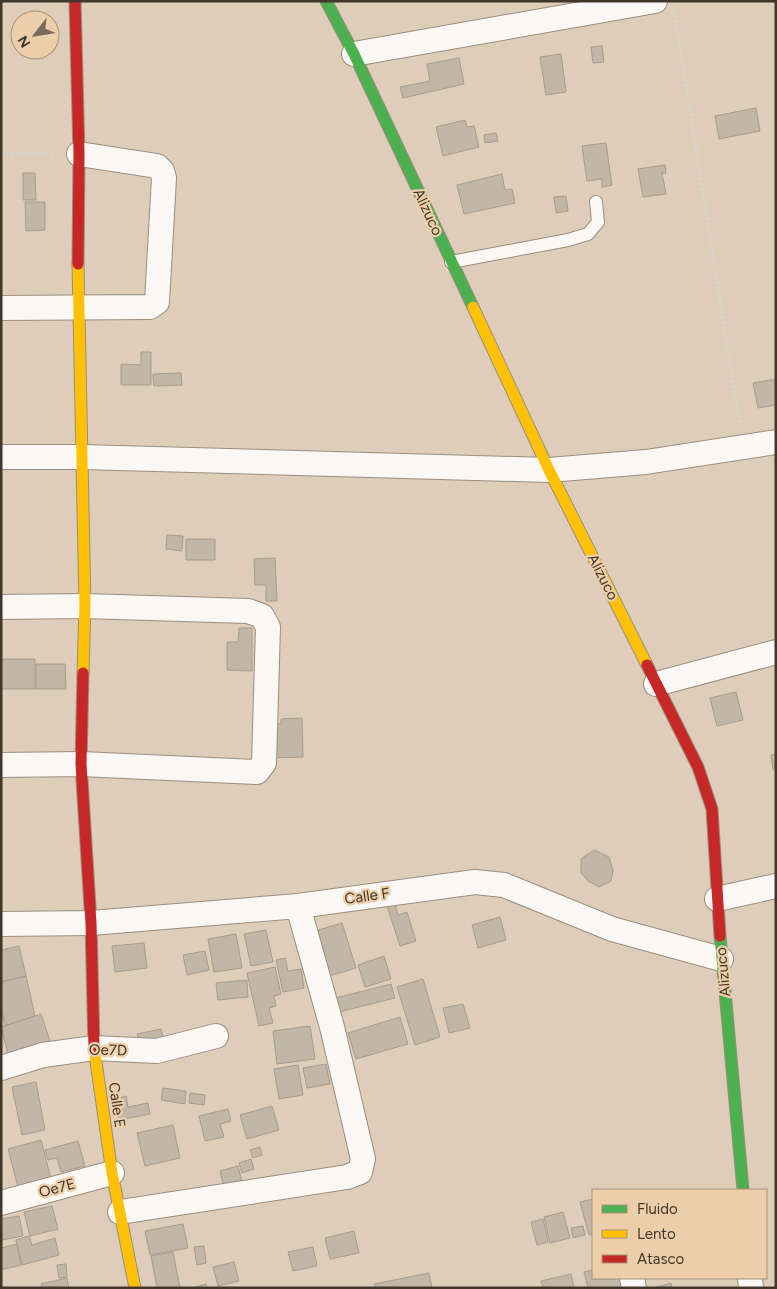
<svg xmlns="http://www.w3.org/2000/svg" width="777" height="1289" viewBox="0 0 777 1289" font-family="Figtree,sans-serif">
  <rect width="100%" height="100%" fill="#ddcdb9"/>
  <path fill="#c2b6a6" stroke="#a89c8c" d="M602,46l2,16 -11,1 -2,-16z
    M561,54l5,38 -20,3 -6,-38z
    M459,58l5,26 -61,14 -3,-11 30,-6 -3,-17z
    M756,108l4,23 -41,8 -4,-23z
    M465,120l2,7 7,-1 5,21 -36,9 -7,-29z
    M496,133l2,8 -13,2 -1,-8z
    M606,143l6,42 -10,2v-8l-15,2 -5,-35z
    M665,165l1,8h-4l4,21 -23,3 -5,-28z
    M23,173h12l1,27h-13z
    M502,174l3,16 7,-1 3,14 -51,11 -7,-29z
    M566,196l2,15 -12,2 -2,-16z
    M25,202h20v28l-19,1z
    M141,352h10v33h-30v-21l20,1z
    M181,373l1,12 -28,1 -1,-12z
    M776,379v26l-18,3 -5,-25z
    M167,535l16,1 -1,15 -16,-2z
    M186,539h29v21h-29z
    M275,558l2,43h-11v-16h-11l-1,-26z
    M239,628h13v43l-25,-1v-28h11z
    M1,659h34v30h-34z
    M36,664h29l1,25h-30z
    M736,692l7,28 -26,6 -7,-28z
    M302,718l1,39 -31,1 -1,-34h10v-5z
    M776,754v16h-3l-2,-15z
    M594,850l15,7 4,13 -2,11 -12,6 -11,-6 -7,-8v-14z
    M395,904l3,11 9,-3 9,29 -16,5 -13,-40z
    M500,917l6,23 -28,8 -6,-23z
    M342,923l14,45 -27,8 -14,-45z
    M266,930l7,32 -22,4 -7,-32z
    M236,934l6,34 -28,4 -6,-33z
    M144,943l3,25 -32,4 -3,-26z
    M19,946l7,30 -25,6v-32z
    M205,951l4,19 -22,5 -4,-20z
    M384,956l7,23 -26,8 -7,-22z
    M285,958l3,13 13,-2 3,19 -21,4 -7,-32z
    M275,967l6,27 -7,2 2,10 -7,2 4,15 -14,3 -12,-53z
    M26,976l9,40 -30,10 -4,-18v-26z
    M423,979l17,58 -25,8 -18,-58z
    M247,980l1,17 -30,3 -2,-17z
    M391,984l4,14 -56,14 -3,-14z
    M463,1004l7,24 -21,5 -6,-25z
    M41,1014l10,30 -42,14 -8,-31z
    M400,1017l8,27 -52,15 -8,-26z
    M310,1026l5,33 -38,5 -4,-33z
    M161,1029l4,15 -23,5 -5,-15z
    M326,1064l4,20 -23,4 -4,-20z
    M298,1065l5,30 -24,4 -5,-30z
    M36,1082l9,48 -23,5 -10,-48z
    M163,1088l23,3 -1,13 -24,-4z
    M190,1093l15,2 -1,10 -15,-2z
    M126,1096l2,11 20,-4 2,11 -31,6 -4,-21z
    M272,1106l7,24 -32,9 -7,-24z
    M228,1109l3,12 -11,3 4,13 -19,4 -6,-25z
    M173,1125l7,33 -35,8 -8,-33z
    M41,1140l10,39 -33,8 -10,-38z
    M78,1141l7,25 -24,6 -4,-14 -9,2 -3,-10z
    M260,1147l2,8 -9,3 -3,-8z
    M251,1159l3,10 -12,4 -3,-10z
    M238,1166l4,16 -18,5 -4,-16z
    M593,1199v35l-4,1 -9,-33z
    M52,1206l6,23 -28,7 -6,-24z
    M563,1212l7,26 -20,5 -6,-26z
    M19,1216l4,20 -21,4 -1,-21z
    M543,1219l5,23 -11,3 -6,-23z
    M183,1224l5,24 -38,7 -5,-24z
    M583,1226l2,9 -12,3 -2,-10z
    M354,1231l5,22 -29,6 -5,-21z
    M29,1236l3,9 23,-7 4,17 -37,10 -6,-25z
    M17,1244l4,21 -20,5v-22z
    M204,1246l2,17 -9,2 -3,-18z
    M313,1247l4,19 -24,5 -5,-19z
    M173,1252l7,36h-23l-6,-32z
    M234,1262l5,19 -21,5 -5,-19z
    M66,1264l1,13 -8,1 -2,-13z
    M593,1270v8h29l2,10h-36l-4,-16z
    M429,1273l3,15h-57l-1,-4z
    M571,1274l3,14h-31l-2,-7z
    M67,1278l2,10h-27l-1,-4z
    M671,1283l1,5h-19z
    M206,1284l1,4h-15z"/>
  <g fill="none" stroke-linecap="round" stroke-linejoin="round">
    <g stroke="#9a8e7f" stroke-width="14">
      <path id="lane" d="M451,262l117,-22 20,-6 10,-12 -2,-20"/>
    </g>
    <g stroke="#9a8e7f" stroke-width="26">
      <path id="street" d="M354,54l301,-53
        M1,308l149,-1 7,-5 7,-124 -2,-7 -5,-5 -78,-12
        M1,457h80l468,13 97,-8 130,-20
        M1,607l84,-1 163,5 14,5 6,11 -4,136 -7,9 -176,-8 -80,1
        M656,684l120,-32
        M717,899l59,-13
        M1,924l90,-1 207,-17 177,-24 29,3 108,44 109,30
        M1,1068l42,-13 51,-7 63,3 59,-15
        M1,1203l111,-30
        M120,1212l227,-35 13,-5 3,-13 -31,-132 -34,-121
        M632,1278l2,10
        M750,1278l1,10"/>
    </g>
    <g stroke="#9a8e7f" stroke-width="13">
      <path id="fast" d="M326,1l28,53 119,253
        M720,936l23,254"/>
    </g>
    <g stroke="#9a8e7f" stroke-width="13">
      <path id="slow" d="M78,264l7,342 -2,67
        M473,307l76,163 98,195
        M94,1048l18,125 23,115"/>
    </g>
    <g stroke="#9a8e7f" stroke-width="13">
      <path id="jam" d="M75,1l4,153 -1,110
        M647,665l51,102 14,42 8,127
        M83,673l-2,91 10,159 3,125"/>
    </g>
    <path stroke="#d9d5ce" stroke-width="3" stroke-dasharray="2.5 2.5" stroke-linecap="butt" d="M1,2h52
      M674,10l66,416
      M1,154h55"/>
    <use href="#lane" stroke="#faf8f4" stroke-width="12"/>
    <use href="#street" stroke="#faf8f4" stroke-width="24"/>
    <use href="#fast" stroke="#4caf50" stroke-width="11"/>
    <use href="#slow" stroke="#ffc107" stroke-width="11"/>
    <use href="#jam" stroke="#c62828" stroke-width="11"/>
  </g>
  <g text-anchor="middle" stroke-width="4.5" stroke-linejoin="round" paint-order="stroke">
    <g font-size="15" fill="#413627" stroke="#eccfaa">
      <text transform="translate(428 212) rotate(65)" y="5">Alizuco</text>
      <text transform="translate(603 577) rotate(63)" y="5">Alizuco</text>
      <text transform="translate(367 896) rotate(-8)" y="5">Calle F</text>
      <text transform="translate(723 972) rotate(-95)" y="5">Alizuco</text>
      <text transform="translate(108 1050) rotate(1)" y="5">Oe7D</text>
      <text transform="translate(117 1105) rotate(82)" y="5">Calle E</text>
      <text transform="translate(57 1188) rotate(-15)" y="5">Oe7E</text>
    </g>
  </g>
  <rect width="777" height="1289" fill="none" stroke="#413627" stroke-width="5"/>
  <rect x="592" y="1189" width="175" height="90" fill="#eccfaa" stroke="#a89276"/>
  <rect x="602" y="1205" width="25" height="8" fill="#4caf50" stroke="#a89276"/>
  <text x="637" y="1214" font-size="15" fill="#413627">Fluido</text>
  <rect x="602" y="1230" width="25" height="8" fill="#ffc107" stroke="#a89276"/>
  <text x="637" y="1239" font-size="15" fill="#413627">Lento</text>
  <rect x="602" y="1255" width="25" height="8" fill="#c62828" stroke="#a89276"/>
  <text x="637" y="1264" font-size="15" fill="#413627">Atasco</text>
  <g transform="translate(35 35) rotate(239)"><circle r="24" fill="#eccfaa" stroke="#a89276"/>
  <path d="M0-4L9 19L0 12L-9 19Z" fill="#786b5a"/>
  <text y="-8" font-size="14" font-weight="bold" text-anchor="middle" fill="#413627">N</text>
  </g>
</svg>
